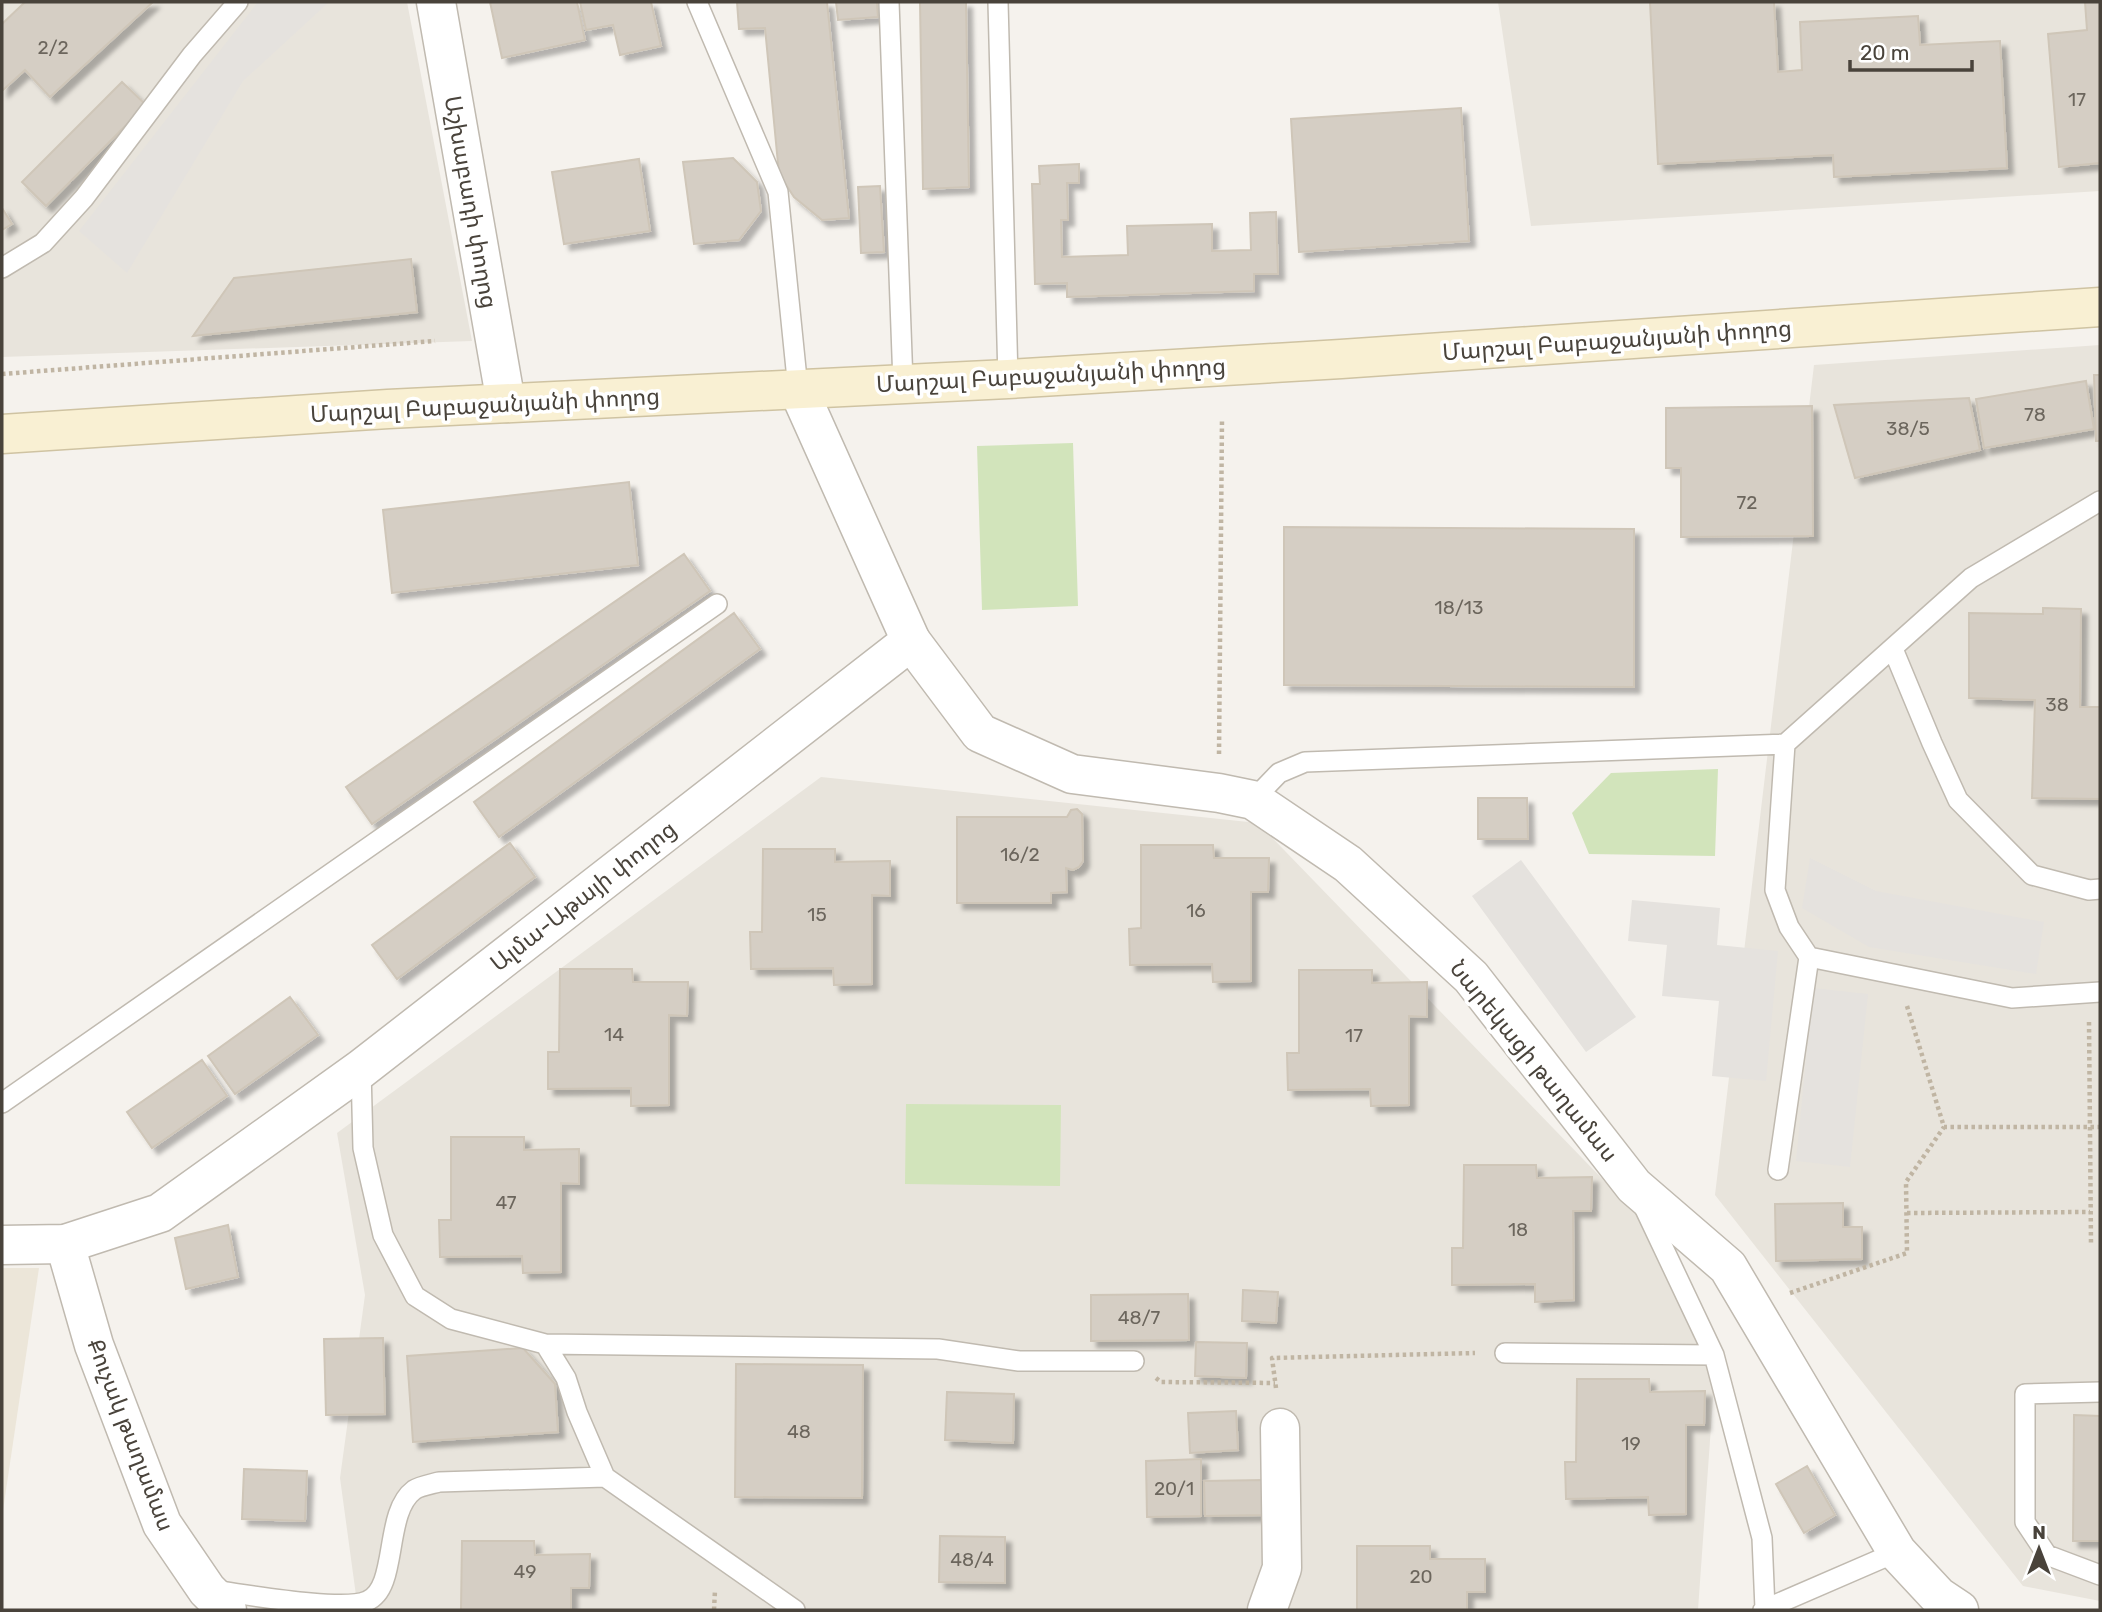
<svg xmlns="http://www.w3.org/2000/svg" width="2102" height="1612" viewBox="0 0 2102 1612" font-family="Rubik,'Noto Sans Armenian',sans-serif">
  <defs>
    <filter id="shadow"><feDropShadow dx="6" dy="6" stdDeviation="2" flood-color="#0004"/></filter>
  </defs>
  <rect width="100%" height="100%" fill="#f5f2ed"/>
  <path fill="#e8e4dc" d="M2,2h405l65,339 -470,16z
    M1498,2h602v189l-569,35z
    M2100,345v1256l-77,-15 -308,-391 99,-830z
    M821,777l437,46 386,399 70,162 -16,226h-1340l-18,-132 25,-183 -28,-162z"/>
  <path fill="#e5e2de" d="M258,2h71l-86,79 -116,192 -48,-42z
    M1810,858l66,33 168,31 -8,52 -167,-27 -67,-39z
    M1521,860l115,157 -50,35 -114,-156z
    M1632,900l88,8 -3,37 61,6 -12,130 -54,-5 7,-75 -57,-5 5,-51 -39,-4z
    M1813,988l55,6 -18,173 -54,-6z"/>
  <path fill="#ece6d9" d="M2,1268h37l-37,249z"/>
  <path fill="#d2e4bb" d="M1073,443l5,163 -96,4 -5,-164z
    M1718,769l-3,87 -126,-2 -17,-41 39,-40z
    M906,1104l155,1 -1,81 -155,-2z"/>
  <path fill="#d5cec4" stroke="#cfc6b8" stroke-width="2" filter="url(#shadow)" d="M25,2h128l-103,95 -25,-27 -23,21v-67z
    M490,2h87l8,38 -83,18z
    M580,2h71l10,44 -41,9 -7,-30 -27,5z
    M737,2h90l22,216 -27,2 -28,-23 -15,-23 -14,-146 -26,1z
    M836,2h41l1,15 -40,3z
    M920,2h46l3,185 -46,2z
    M1650,2h124l4,70 24,-2 -2,-48 118,-6 2,29 80,-4 7,127 -173,9 -1,-22 -175,9z
    M2085,2h15v161l-41,4 -11,-133 39,-4z
    M122,82l24,23 -100,101 -24,-24z
    M1461,108l8,133 -170,11 -8,-133z
    M733,158l24,24 4,29 -22,29 -45,4 -11,-82z
    M639,159l11,72 -86,13 -12,-72z
    M1079,164v19h-12l1,37h-7l1,37 66,-2 -1,-29 85,-2v27l39,-1 -1,-37 26,-1 2,62h-24v17l-187,6v-14l-32,1 -3,-100h8l-1,-18z
    M880,186l4,66 -23,1 -3,-66z
    M2,208l10,16 -10,6z
    M411,259l6,53 -224,24 41,-58z
    M2094,375h6v66h-4z
    M2086,381l8,48 -110,19 -8,-49z
    M1969,398l11,52 -125,28 -21,-73z
    M1812,406l1,130 -132,1v-69h-15v-60z
    M629,482l9,83 -246,28 -9,-83z
    M1284,527l350,2v158l-350,-2z
    M684,554l26,37 -338,233 -26,-37z
    M2043,608l38,1 -1,98h20v92l-68,-1 3,-98 -66,-2v-85l74,1z
    M734,613l26,36 -261,188 -25,-35z
    M1478,798h49l1,41h-50z
    M1077,809l5,5 1,47 -4,6 -6,3 -7,-2 1,24 -16,1v10h-94v-86h110l4,-7z
    M510,843l25,34 -138,102 -25,-34z
    M1141,845h72l1,13h55l-1,34h-17v89l-38,1 -1,-18 -82,1 -1,-36 12,-1z
    M763,849h72v13l55,-1v35l-18,-1v89l-38,1 -1,-17 -82,1 -1,-37h12z
    M560,969h72l1,13h55l-1,34 -18,-1v90l-38,1v-18l-83,1v-37h11z
    M1299,970h73v13l55,-1v35l-18,-1v89l-38,1 -1,-17 -82,1 -1,-37h12z
    M290,997l28,38 -83,59 -27,-38z
    M202,1060l25,36 -75,52 -25,-36z
    M451,1137h73v13l55,-1v35l-18,-1v89l-38,1 -1,-17 -82,1 -1,-37h12z
    M1464,1165h72l1,13 55,-1 -1,34h-18l1,89 -39,2v-18l-83,1v-37h11z
    M1843,1203v24h19v32l-86,2 -1,-57z
    M228,1225l10,52 -52,12 -11,-51z
    M1243,1290l35,2 -2,31 -34,-2z
    M1188,1294l1,46 -98,1v-46z
    M383,1338l2,76 -59,1 -2,-76z
    M1196,1342l51,1 -1,35 -51,-2z
    M523,1348l32,36 3,48 -145,10 -6,-86z
    M736,1364l127,1 -1,133 -127,-1z
    M1577,1379h72l1,13 55,-1 -1,34h-18v89l-37,1 -1,-18 -82,2 -1,-37h11z
    M947,1392l67,2 -1,49 -68,-3z
    M1236,1411l2,39 -48,3 -2,-40z
    M2074,1415l26,1v125h-27z
    M1201,1459v57l-54,1 -1,-56z
    M1807,1466l28,49 -31,18 -28,-49z
    M244,1469l63,2 -2,50 -63,-2z
    M1264,1480l1,35 -60,1 -1,-35z
    M940,1536l65,1v46l-66,-1z
    M462,1541h72l1,14 55,-1 -1,34h-18v22h-110z
    M1357,1546h73v13h55v33h-18v18h-110z"/>
  <g fill="none" stroke-linecap="round" stroke-linejoin="round">
    <g stroke="#c0bab0" stroke-width="22">
      <path id="service" d="M697,2l81,190 20,197
        M889,2l14,381
        M998,2l10,377
        M2,268l41,-25 41,-45 108,-143 46,-53
        M1893,649l39,94 26,57 74,75 57,15 11,-1
        M1785,744l-10,146 14,37 20,30 203,41 88,-6
        M1253,800l26,-27 26,-11 480,-18 186,-166 129,-77
        M361,1069l2,79 20,87 32,61 36,23 94,25 393,5 81,12h115
        M2,1103l715,-499
        M1778,1170l31,-213
        M1643,1205l71,150 48,183 3,71
        M545,1344l21,34 11,34 28,65 190,133
        M1505,1353l209,2
        M2100,1392l-75,2v128l22,33 53,20
        M211,1590c33,4 131,22 156,11 32,-13 16,-88 47,-111 6,-4 18,-6 25,-8l166,-5
        M1763,1610l134,-58"/>
    </g>
    <g stroke="#c0bab0" stroke-width="41">
      <path id="minor" d="M911,641l69,92 92,41 147,19 34,7 95,64 123,113 163,209 94,81 169,285 41,44 21,14
        M65,1244l29,101 68,179 45,66 20,20
        M1267,1610l15,-42 -2,-140"/>
    </g>
    <g stroke="#c0bab0" stroke-width="41">
      <path id="tertiary" d="M436,2l70,401
        M2,1245l63,-1 95,-31 201,-144 550,-428 -113,-252"/>
    </g>
    <g stroke="#cfc3a2" stroke-width="41">
      <path id="secondary" d="M2,434l386,-25 620,-30 333,-20 759,-52"/>
    </g>
    <path stroke="#c0b5a3" stroke-width="4.5" stroke-dasharray="3.5 3.5" stroke-linecap="butt" d="M2,374l433,-33
      M1219,754l3,-336
      M1907,1006l37,121h156
      M2089,1022l2,223
      M1907,1213l183,-1
      M1790,1293l117,-40 -1,-71 38,-55
      M1156,1378l5,4 114,1
      M1276,1388l-4,-30 203,-5
      M714,1610l1,-20"/>
    <use href="#service" stroke="#fff" stroke-width="19"/>
    <use href="#minor" stroke="#fff" stroke-width="38"/>
    <use href="#tertiary" stroke="#fff" stroke-width="38"/>
    <use href="#secondary" stroke="#f9f0d3" stroke-width="38"/>
  </g>
  <g text-anchor="middle" stroke-width="7" stroke-linejoin="round" paint-order="stroke">
    <g font-size="19" fill="#6c665d">
      <text x="53" y="54">2/2</text>
      <text x="2077" y="106">17</text>
      <text x="2035" y="421">78</text>
      <text x="1908" y="435">38/5</text>
      <text x="1747" y="509">72</text>
      <text x="1459" y="614">18/13</text>
      <text x="2057" y="711">38</text>
      <text x="1020" y="861">16/2</text>
      <text x="1196" y="917">16</text>
      <text x="817" y="921">15</text>
      <text x="614" y="1041">14</text>
      <text x="1354" y="1042">17</text>
      <text x="506" y="1209">47</text>
      <text x="1518" y="1236">18</text>
      <text x="1139" y="1324">48/7</text>
      <text x="799" y="1438">48</text>
      <text x="1631" y="1450">19</text>
      <text x="1174" y="1495">20/1</text>
      <text x="972" y="1566">48/4</text>
      <text x="525" y="1578">49</text>
      <text x="1421" y="1583">20</text>
    </g>
    <g font-size="23" fill="#49433b" stroke="#fff">
      <text transform="translate(471 202) rotate(80)" y="8">Աշխաբադի փողոց</text>
      <text transform="translate(1617 340) rotate(-4)" y="8">Մարշալ Բաբաջանյանի փողոց</text>
      <text transform="translate(1051 375) rotate(-3)" y="8">Մարշալ Բաբաջանյանի փողոց</text>
      <text transform="translate(485 405) rotate(-3)" y="8">Մարշալ Բաբաջանյանի փողոց</text>
      <text transform="translate(583 896) rotate(-38)" y="8">Ալմա-Աթայի փողոց</text>
      <text transform="translate(1534 1061) rotate(51)" y="8">Նարեկացի թաղամաս</text>
      <text transform="translate(131 1435) rotate(69)" y="8">Քուչակ թաղամաս</text>
    </g>
  </g>
  <rect width="2102" height="1612" fill="none" stroke="#49433b" stroke-width="7"/>
  <g transform="translate(2039 1549)" stroke="#ffffff" stroke-width="5" paint-order="stroke">
  <path d="M0-5L12 26L0 18L-12 26Z" fill="#49433b"/>
  <text y="-10" font-size="19" font-weight="bold" text-anchor="middle" fill="#49433b">N</text>
  </g>
  <path d="M1850 60v10h122v-10" fill="none" stroke="#49433b" stroke-width="3.5"/>
  <text x="1860" y="60" font-size="21" fill="#49433b" stroke="#ffffff" stroke-width="5" paint-order="stroke">20 m</text>
</svg>
